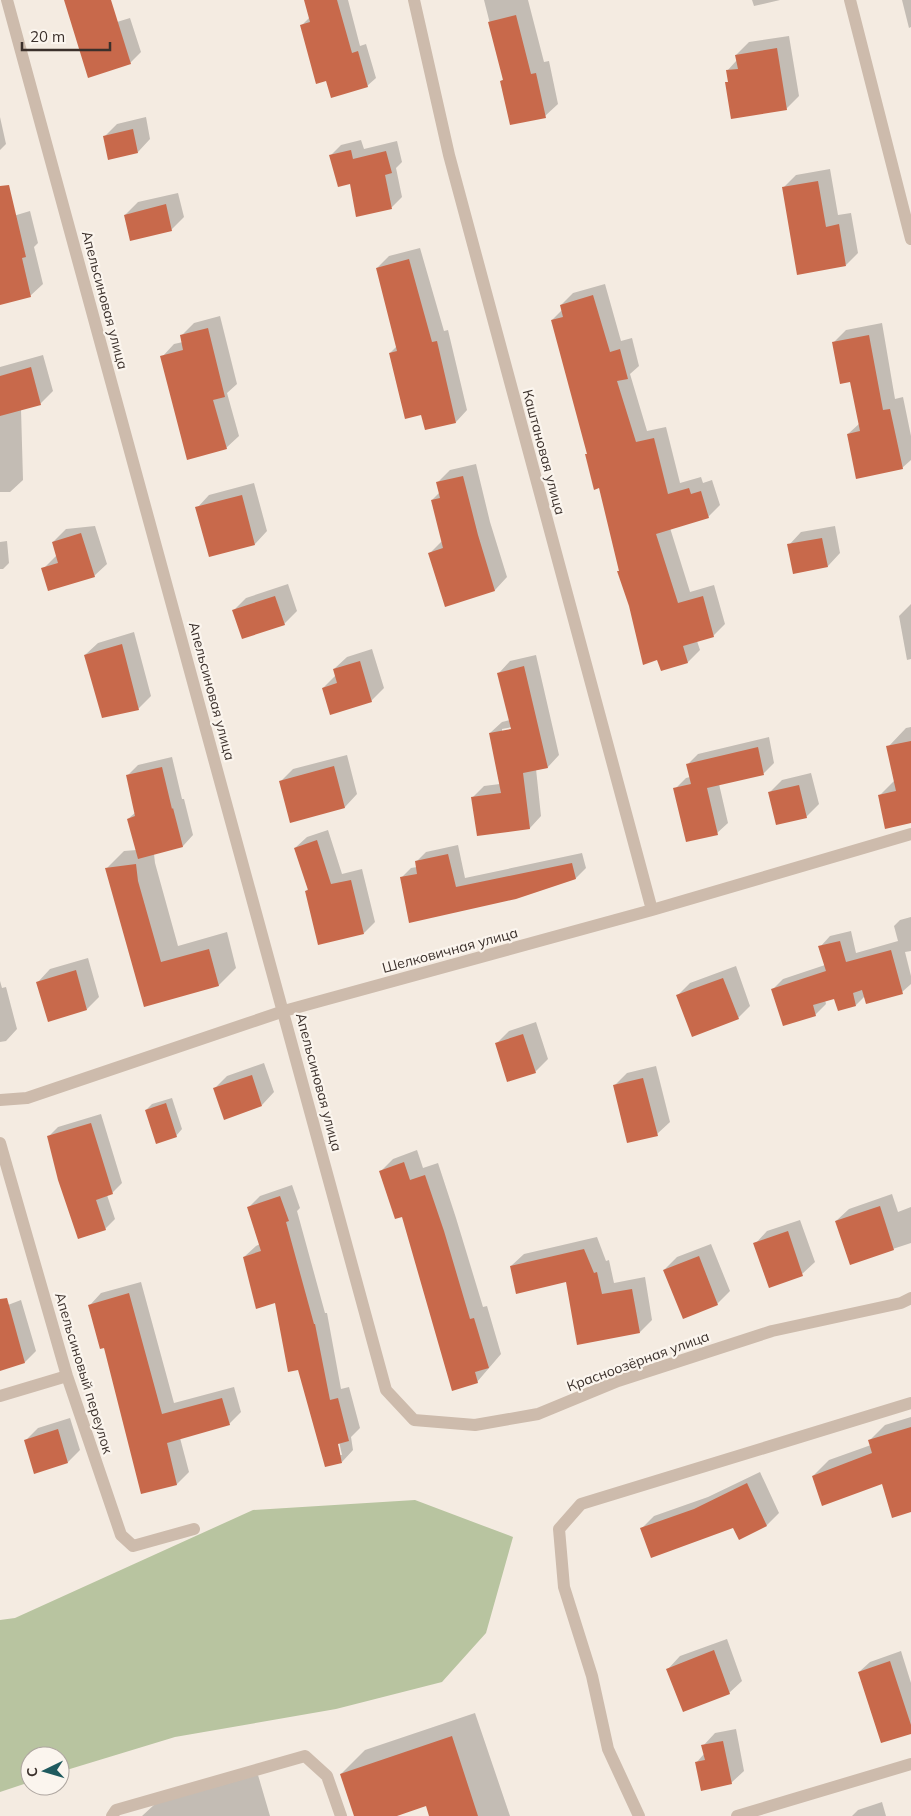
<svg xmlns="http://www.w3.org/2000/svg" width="911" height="1816" viewBox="0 0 911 1816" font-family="Mulish,sans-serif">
  <rect width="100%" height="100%" fill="#f4ebe1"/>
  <path fill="#b8c4a0" d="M415,1500l98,37 -27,96 -44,49 -106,27 -161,28 -115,35v-16h-30v26l-30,10v-172l15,-2 238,-108z"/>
  <path fill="#0003" fill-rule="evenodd" d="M65,0h45l7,22 13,-4 11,34 -11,11z
    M306,0h42l12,46 6,-2 10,34 -9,8 -40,-7 -26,-53 9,-9z
    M484,0h44l16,62 5,-1 9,43 -13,12 -44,-35 3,-2z
    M752,0h28l-26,6z
    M902,0h9v27l-2,1z
    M789,36l10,60 -13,13 -59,-26 2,-2 -2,-10 10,-11 -1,-5 13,-13z
    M0,117l6,27 -6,6z
    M146,117l4,22 -12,13 -34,-15 13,-13z
    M361,140l3,9 33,-8 5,21 -6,6 6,29 -10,10 -35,8 -6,-32 -20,-28 10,-10z
    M830,169l8,46 13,-2 7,40 -12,12 -63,-77 13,-13z
    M178,193l6,24 -13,13 -46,-15 13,-13z
    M30,211l8,32 -4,4 9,37 -13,12 -30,8v-84z
    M420,248l24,83 4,-1 19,80 -11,12 -34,-9 -32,-60 7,-7 -20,-78 12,-12z
    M605,284l16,57 11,-3 7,28 -9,8 17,57 19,-4 14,56 21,-6 2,6 9,-3 8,25 -12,12 -38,11 20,64 24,-7 11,39 -12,12 -16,5 3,9 -12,12 -30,-3 -28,-53 -11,-35 1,-1 -20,-83 -12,-34 -36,-133 10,-10 -1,-5 12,-12z
    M220,316l17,68 -10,9 12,43 -13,12 -64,-91 12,-13 9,-2 -2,-6 13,-13z
    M882,323l13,76 8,-2 8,39v24l-9,8 -54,-34 12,-11 -9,-42 -18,-38 13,-13z
    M43,355l10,36 -13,13 -19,5 2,71 -13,12h-10v-125z
    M476,464l14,58 17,55 -12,13 -49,15 -16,-52 12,-12 -10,-41 8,-8 -3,-9 13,-13z
    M254,483l13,48 -12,13 -45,12 -13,-48 12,-13z
    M95,526l12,38 -13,12 -51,-7 14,-14 -4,-13 13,-13z
    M835,526l5,27 -12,13 -39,-21 12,-13z
    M7,541l2,22 -6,6h-3v-27z
    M288,584l9,27 -13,13 -50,-14 12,-12z
    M911,604v55l-4,1 -8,-44z
    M134,632l17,64 -13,13 -53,-54 13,-12z
    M372,649l12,39 -13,13 -48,-13 13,-13 -2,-6 13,-12z
    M536,655l23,100 -11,12 -12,2 5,47 -11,12 -52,6 -5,-37 11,-11 16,-2 -10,-51 12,-11 8,-2 -11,-47 11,-12zM517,726l1,2 -16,4v-3z
    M911,727v95l-32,-26 16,-16 -7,-33 18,-19z
    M769,737l5,26 -10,10 -45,11 9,39 -11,10 -42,-44 11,-11 4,-1 -3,-12 11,-11z
    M347,755l10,39 -12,13 -54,14 -11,-39 13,-13z
    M172,757l10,42h2l9,36 -10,11 -29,8 1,9 23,83 49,-14 9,36 -17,17 -74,20 -38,-137 17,-17 13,-1 -9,-31 8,-7 -9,-36 11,-11z
    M811,773l8,31 -13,13 -36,-25 12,-12z
    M328,830l14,44 20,-5 13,53 -11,11 -58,-42 3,-3 -14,-40 12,-11z
    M458,845l7,33 117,-25 4,15 -10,10 -60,19 -115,-19 10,-10 6,-1 -1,-5 10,-10z
    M911,917v34l-6,1 6,24v8l-9,8 -37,4 -9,9 -21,-8 -10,3 1,4 -11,11 -42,-26 10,-10 42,-14 -5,-18 10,-11 21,-5 5,22 42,-12 -4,-15 6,-6z
    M88,958l11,39 -12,12 -49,-27 12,-13z
    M736,966l14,40 -12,12 -60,-23 12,-12z
    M0,981l2,7 4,-1 11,42 -11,12 -6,1z
    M536,1022l12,37 -13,13 -39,-28 13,-13z
    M264,1063l10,29 -12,13 -48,-16 13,-13z
    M656,1066l14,56 -13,12 -43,-48 13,-13z
    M172,1098l10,31 -6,7 -30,-26 6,-6z
    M101,1114l21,69 -10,10 -5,2 8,24 -10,10 -57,-92 10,-10z
    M417,1150l6,18 15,-5 18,55 27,89 4,-1 14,48 -24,28 -74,-167 -22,-44 12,-12z
    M292,1185l8,23 -3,3 28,102h2l14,76 8,-2 11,41 -9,9 2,13 -11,12 -43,-94 -23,-66 -32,-45 12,-11 4,-2 -12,-36 12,-12zM338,1437l4,18h-3l-3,-17z
    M892,1194l6,18 13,-5v36l-61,20 -14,-42 13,-12z
    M800,1220l15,42 -13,12 -47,-30 12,-13z
    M597,1237l9,24 3,-1 5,23 31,-6 7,43 -12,12 -73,-51 -56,-15 13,-12z
    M711,1244l19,47 -13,13 -53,-34 13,-13z
    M141,1282l33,121 60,-16 7,25 -12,12 -49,14 9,34 -12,12 -35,9 -37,-147 -15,-41 11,-12z
    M21,1300l15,51 -11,11 -25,1v-55z
    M911,1417v93l-28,-27 -70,-7 16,-16 42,-15 -2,-4 16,-16z
    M70,1418l10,32 -12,12 -42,-22 12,-12z
    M760,1472l19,41 -12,12 -125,3 12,-12 54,-19z
    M727,1639l15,42 -13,12 -61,-24 12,-13z
    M901,1651l10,32v49l-52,-60 11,-10z
    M475,1713l35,103h-79l-4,-11 -34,11h-38l-14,-42 24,-24z
    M736,1729l8,42 -13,12 -35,-20 8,-9 -1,-8 12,-13z
    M258,1775l12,41h-128l13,-12z
    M882,1802l4,14h-34l6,-6z"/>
  <path fill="#c8694b" d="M64,0h47l20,64 -43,14z
    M304,0h33l15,53 6,-2 10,36 -37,11 -5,-17 -10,3 -16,-59 10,-3z
    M516,15l15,59 5,-1 10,45 -36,7 -10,-44 3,-1 -15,-58z
    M777,48l10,62 -56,9 -6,-37h3l-2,-12 12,-1 -3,-14z
    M133,129l5,24 -30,7 -5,-24z
    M351,150l2,9 33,-8 6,22 -7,2 7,34 -36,8 -6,-33 -12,3 -9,-32z
    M818,181l8,46 13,-3 7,42 -49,9 -15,-88z
    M9,185l17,72 -4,1 9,39 -31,8v-119z
    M166,204l6,27 -42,10 -6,-26z
    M409,259l23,83 5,-1 19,82 -31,7 -4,-15 -16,4 -16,-66 8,-2 -21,-83z
    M593,295l17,57 10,-3 8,30 -11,2 19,61 18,-4 14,56 21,-6 2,6 10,-3 8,27 -53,16 22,69 25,-7 11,41 -31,9 5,17 -27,8 -4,-11 -14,5 -14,-59 -12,-35h2l-20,-83 -5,2 -9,-36h2l-36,-134 12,-3 -3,-12z
    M208,328l17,69 -12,3 14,49 -40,11 -27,-104 23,-6 -3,-15z
    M869,335l14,75 7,-1 13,60 -47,10 -9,-45 13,-3 -10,-49 -10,2 -8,-42z
    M31,367l10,38 -41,11v-40z
    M463,476l15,59 17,56 -50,16 -17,-54 15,-5 -12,-48 9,-2 -4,-16z
    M242,495l13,50 -46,12 -14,-50z
    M81,533l14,44 -47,14 -7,-23 17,-5 -6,-21z
    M822,538l6,29 -35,7 -6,-30z
    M275,596l10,29 -43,14 -10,-29z
    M122,644l17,66 -37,8 -18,-63z
    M360,661l12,41 -42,13 -8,-27 15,-5 -4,-14z
    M524,666l24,102 -25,5 7,56 -53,7 -6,-39 30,-4 -12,-60 22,-4 -14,-56z
    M911,741v82l-26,6 -7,-34 18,-4 -10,-45z
    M758,747l6,28 -57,13 11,47 -32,7 -13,-54 18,-4 -5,-20z
    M334,766l11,42 -55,15 -11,-42z
    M162,767l10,42 1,-1 10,39 -45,12 -11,-40 8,-3 -9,-41z
    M799,785l8,33 -31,7 -8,-33z
    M317,840l14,44 20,-4 13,54 -46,11 -13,-54 3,-1 -14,-42z
    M448,854l8,33 116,-24 4,16 -60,20 -107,24 -9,-46 17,-3 -2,-13z
    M136,864l2,17 23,81 48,-13 10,37 -75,21 -39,-139z
    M840,941l6,21 45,-12 12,44 -37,10 -4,-14 -9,3 3,13 -18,5 -4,-12 -21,6 3,11 -33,10 -12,-37 55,-18 -8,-25z
    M76,970l11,40 -39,12 -12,-40z
    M723,978l16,41 -47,18 -16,-42z
    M523,1034l13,39 -29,9 -12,-39z
    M252,1075l10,31 -38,14 -11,-32z
    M643,1078l15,58 -31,7 -14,-58z
    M166,1103l11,34 -21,7 -11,-34z
    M91,1123l22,71 -17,6 10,30 -28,9 -20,-59 -11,-44z
    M404,1162l6,18 15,-5 19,56 26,88 4,-1 15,50 -14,4 3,11 -26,8 -50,-174 -7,2 -16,-48z
    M280,1196l9,25 -3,1 28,102h1l15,76 8,-2 11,43 -11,3 4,19 -17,4 -27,-97 -10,2 -13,-69 -19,6 -13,-52 18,-6 -14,-44z
    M880,1206l14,44 -44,15 -15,-44z
    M788,1231l15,45 -34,12 -16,-45z
    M584,1249l10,24 3,-1 5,22 30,-5 8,44 -63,12 -11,-63 -50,12 -6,-28z
    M699,1256l19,49 -35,14 -20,-49z
    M129,1293l33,121 60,-16 8,27 -63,18 10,42 -36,9 -37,-146 -4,1 -12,-44z
    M7,1298l18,65 -25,8v-72z
    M911,1427v85l-19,6 -10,-34 -60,22 -10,-30 60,-23 -4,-13z
    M58,1429l10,34 -34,11 -10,-34z
    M747,1483l20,43 -28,14 -6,-12 -82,30 -11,-30 54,-19z
    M714,1650l16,44 -47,18 -17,-43z
    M890,1661l21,64v9l-30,9 -23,-71z
    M452,1736l26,80h-49l-3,-10 -29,10h-43l-14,-42z
    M723,1741l9,43 -31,7 -6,-29 10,-2 -4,-15z"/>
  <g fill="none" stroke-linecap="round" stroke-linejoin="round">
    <path stroke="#cdbbac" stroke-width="12" d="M7,0l379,1390 28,30 61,5 63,-11 80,-33 154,-50 129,-28 10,-5
      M414,0l35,155 203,755
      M850,0l61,239
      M0,1100l27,-2 257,-87 368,-101 259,-76
      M0,1143l67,233 54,159 12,11 61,-17
      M0,1396l67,-20
      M112,1816l4,-6 189,-54 22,20 14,40
      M639,1816l-31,-67 -16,-73 -28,-89 -5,-58 22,-25 330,-101
      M737,1816l174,-52"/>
  </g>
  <g text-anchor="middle" stroke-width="4.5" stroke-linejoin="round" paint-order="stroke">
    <g font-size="14" fill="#3b302b" stroke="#fbf5ee">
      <text transform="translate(105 300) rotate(75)" y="5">Апельсиновая улица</text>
      <text transform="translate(544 452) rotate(75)" y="5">Каштановая улица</text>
      <text transform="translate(212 691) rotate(75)" y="5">Апельсиновая улица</text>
      <text transform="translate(450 950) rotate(-15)" y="5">Шелковичная улица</text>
      <text transform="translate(319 1082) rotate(75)" y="5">Апельсиновая улица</text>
      <text transform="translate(638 1361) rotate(-20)" y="5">Красноозёрная улица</text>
      <text transform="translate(84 1373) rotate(73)" y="5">Апельсиновый переулок</text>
    </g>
  </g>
  <g transform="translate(45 1771) rotate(265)"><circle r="24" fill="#fbf5ee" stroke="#aea6a0"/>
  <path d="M0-4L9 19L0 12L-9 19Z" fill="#1f5a5e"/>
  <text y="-8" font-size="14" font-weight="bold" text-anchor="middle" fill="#3b302b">С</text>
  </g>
  <path d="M22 42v8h88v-8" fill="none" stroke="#3b302b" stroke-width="2.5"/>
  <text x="30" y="42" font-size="15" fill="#3b302b" stroke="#fbf5ee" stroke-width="4" paint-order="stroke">20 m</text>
</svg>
